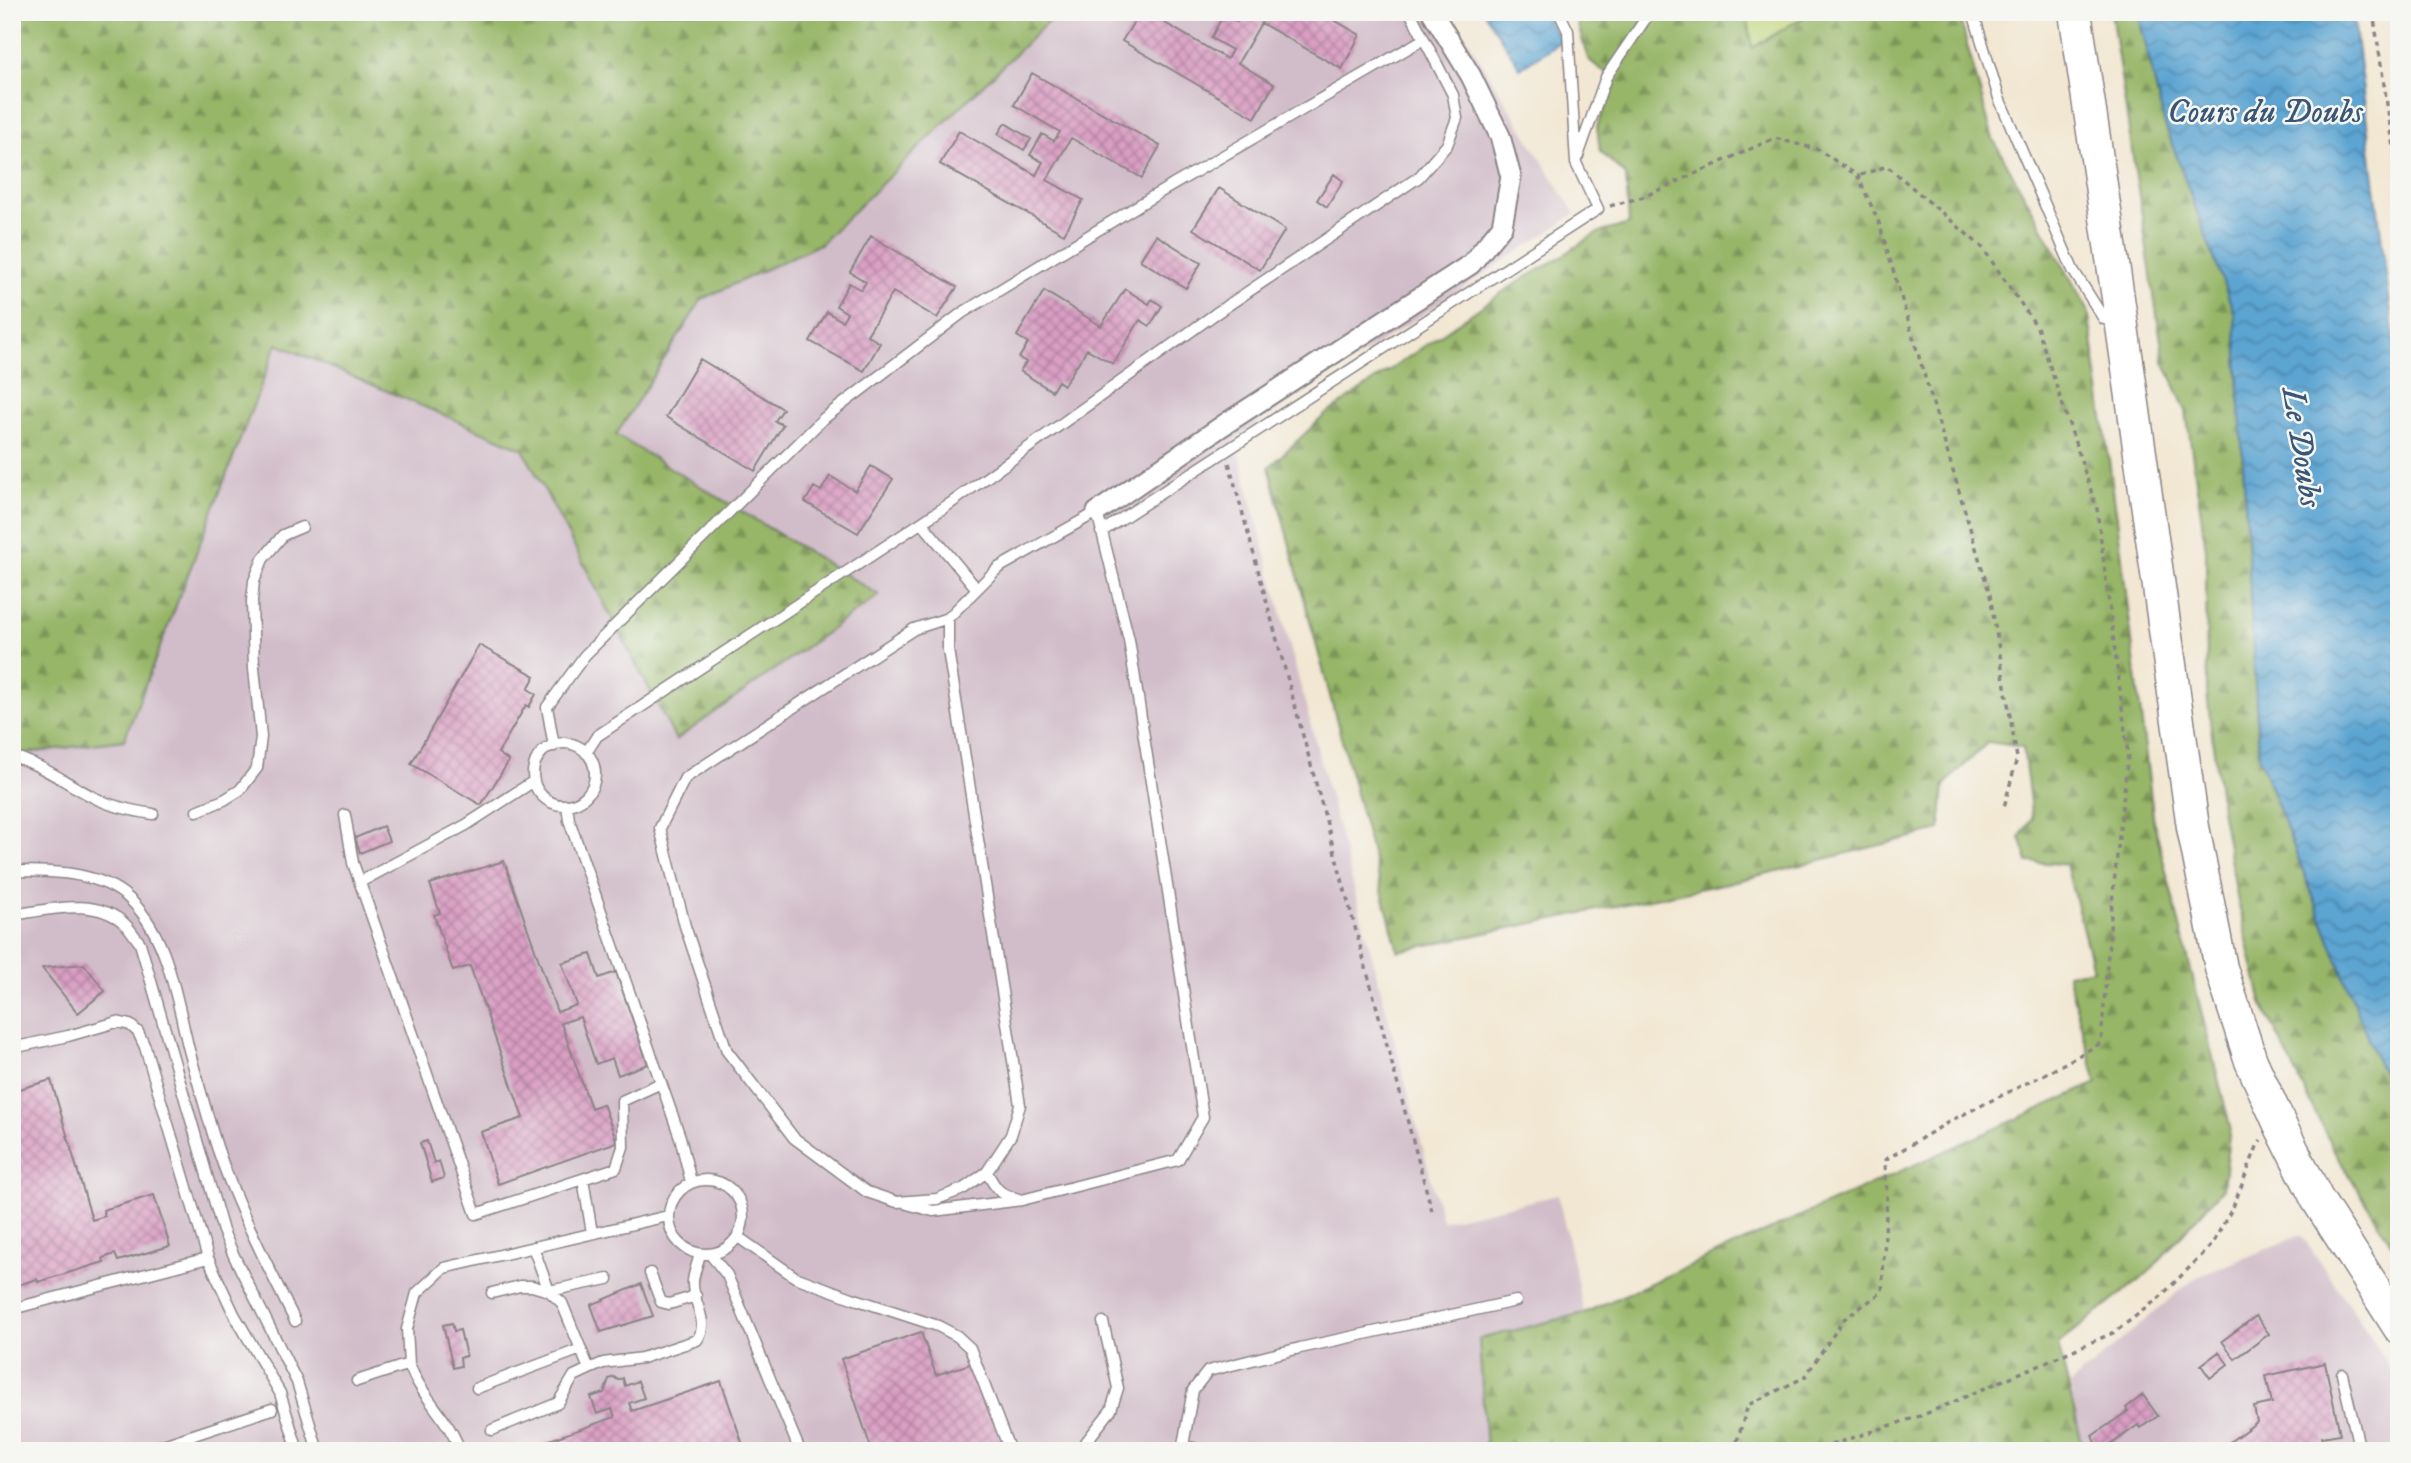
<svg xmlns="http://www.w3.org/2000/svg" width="2411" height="1463" viewBox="0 0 2411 1463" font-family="'IM FELL DW Pica',serif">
  <defs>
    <pattern id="forest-firs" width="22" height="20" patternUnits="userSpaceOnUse" patternTransform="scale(1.75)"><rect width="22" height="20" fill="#97b668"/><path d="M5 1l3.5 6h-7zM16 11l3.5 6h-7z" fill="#7b9457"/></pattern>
    <pattern id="water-waves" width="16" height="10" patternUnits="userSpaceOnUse" patternTransform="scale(1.75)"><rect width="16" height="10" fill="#5ba4d2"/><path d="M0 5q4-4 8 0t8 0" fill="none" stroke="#4b85ac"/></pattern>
    <pattern id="building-cross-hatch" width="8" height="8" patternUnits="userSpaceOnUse" patternTransform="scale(1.75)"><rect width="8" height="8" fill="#da9fc3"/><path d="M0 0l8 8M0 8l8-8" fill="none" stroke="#b081a0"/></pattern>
  </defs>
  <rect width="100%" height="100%" fill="#f6f6f2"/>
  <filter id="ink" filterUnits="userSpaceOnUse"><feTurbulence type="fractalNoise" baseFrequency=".0143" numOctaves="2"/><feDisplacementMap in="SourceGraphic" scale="14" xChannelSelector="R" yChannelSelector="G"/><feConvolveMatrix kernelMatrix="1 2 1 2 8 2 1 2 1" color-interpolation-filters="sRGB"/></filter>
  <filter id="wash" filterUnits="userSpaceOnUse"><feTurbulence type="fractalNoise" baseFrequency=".00686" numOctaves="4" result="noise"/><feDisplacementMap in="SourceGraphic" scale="28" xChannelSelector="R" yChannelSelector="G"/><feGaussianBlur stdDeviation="1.57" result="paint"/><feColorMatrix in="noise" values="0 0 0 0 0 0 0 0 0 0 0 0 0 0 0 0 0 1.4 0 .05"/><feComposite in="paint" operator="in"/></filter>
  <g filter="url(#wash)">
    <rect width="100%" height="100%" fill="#f2e7d2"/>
    <path fill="#d1bdc9" d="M12,12h1438l125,202 -340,224 207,783 116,-26 26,118 -105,26 7,112h-1474z
      M2301,1235l58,84 40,62v70h-315l-14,-67 125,-106z"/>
    <path fill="#bfd477" stroke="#707b59" stroke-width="2" d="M1747,12h65l-60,36z"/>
    <path fill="url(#forest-firs)" stroke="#5c6c52" stroke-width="2" d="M12,12h1046l-238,232 -118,55 -86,136 263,160 -203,145 -153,-291 -246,-105 -153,396 -112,15z
      M1574,12h173l5,36 60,-36h146l35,127 95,171 29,208 37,305 76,303 -7,62 -74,84 -91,72 26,107h-598l-7,-112 105,-26 513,-230 -30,-109 26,-5 -27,-105 -38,-2 -8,-25 12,-19 -9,-71 -35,-5 -44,43 -4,45 -203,51 -339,70 -129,-484 57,-53 184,-127 49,-29 36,-24 34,-10 -3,-48 -26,-25 -3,-25 19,-44 -28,-23z
      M2111,12h27l26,110 71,193 24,442 119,307 21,34v158l-67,-109 -70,-144 -24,-101 -17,-93 -14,-115 -1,-145 -20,-138 -22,-50z"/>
    <path fill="url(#water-waves)" stroke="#3e6386" stroke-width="2" d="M1484,12h58l19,29 -41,27z
      M2138,12h215l46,365v721l-21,-34 -119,-307 -24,-442 -71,-193z"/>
    <g id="blocks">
      <path fill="url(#building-cross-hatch)" d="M1140,12h6l81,47 5,-9 -21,-12 13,-24 13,8 5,-10h78l40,23 -18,34 -81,-46 -23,40 36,21 -19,34 -133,-77z
        M1032,73l128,73 -18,32 -71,-40 -24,42 36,20 -19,34 -124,-70 19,-33 77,44 7,-13 -13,-7 12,-21 12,7 6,-9 -46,-27z
        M1005,123l26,16 -7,11 -26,-16z
        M1334,174l9,7 -16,26 -10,-7z
        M1219,188l66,42 -25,40 -67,-41z
        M1156,235l45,28 -15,25 -46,-28z
        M871,236l86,51 -20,31 -44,-26 -26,43 13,8 -16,28 -54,-30 17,-29 15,9 5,-8 -11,-7 13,-23 12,7 5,-8 -16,-10z
        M1125,289l24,15 3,-5 10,7 -12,20 -10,-6 -27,44 -26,-15 -23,36 -6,-4 -6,10 -32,-20 6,-9 -7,-4 9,-15 -11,-7 27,-45 57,35z
        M700,359l83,50 -8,12 8,4 -28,46 -89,-54z
        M871,466l22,13 -35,54 -53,-31 9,-15 7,4 9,-15 25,15z
        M479,645l56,31 -7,13 8,5 -7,13 -3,-2 -28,48 11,8 -28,44 -70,-41z
        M383,826l6,15 -29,12 -5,-15z
        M504,861l53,151 20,-7 -15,-42 29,-9 8,24 17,-6 32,92 -30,11 -6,-17 -16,6 -16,-47 -19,6 30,85 12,-4 14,38 -119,42 -17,-52 42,-14 -53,-152 -17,5 -19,-56 6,-2 -10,-29z
        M84,964l21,27 -27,22 -36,-45z
        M51,1080l41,140 13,-4 -2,-6 51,-15 16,51 -52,15 -3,-7 -12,4 1,4 -66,20 -1,-3 -19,6 -6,-21v-45l7,-2 -7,-19v-107z
        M427,1141l7,22 5,-2 5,17 -12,4 -12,-39z
        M641,1284l12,32 -52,16 -10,-27z
        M2256,1316l13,18 -34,25 -13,-18z
        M452,1323l2,8 6,-1 6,26 -6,2 1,8 -8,2 -10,-43z
        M921,1332l15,43 37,-12 31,88h-132l-31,-92z
        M2219,1352l9,12 -18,14 -9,-13z
        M2325,1363l15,71 -18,3 1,6 -16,3 -4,3 1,2h-87l40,-29 -3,-15 18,-4 -6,-27z
        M614,1377l4,3 5,-2 2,8 13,-5 6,17 -15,5 3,8 89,-30 24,70h-211l-2,-5 83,-29 -3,-8 -15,5 -6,-17 13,-4 5,-14z
        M2143,1395l15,21 -18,12 -2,-3 -36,26 -10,-15 36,-25 -2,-3z"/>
    </g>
  </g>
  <g filter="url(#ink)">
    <use href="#blocks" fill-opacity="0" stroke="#8a8486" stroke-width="2"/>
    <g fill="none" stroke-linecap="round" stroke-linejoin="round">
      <g stroke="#8a8486" stroke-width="13">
        <path id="service" d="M1973,12l26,86 74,172 31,49 14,4
          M1578,156l28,-79 44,-65
          M922,523l55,66
          M1101,532l497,-323 -22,-46 -8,-132 -9,-19
          M948,618v32l72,455 -9,30 -24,37 -24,17 -26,10 -40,3 -30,-10 -73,-54 -67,-87 -42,-125 -25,-98 25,-50 229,-149 34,-11 50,-50 99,-56 32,128 74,477 -25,43 -156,40
          M533 774a31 31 0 1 1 62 0a31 31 0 1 1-62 0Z
          M554,746l-7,-39 38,-52 238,-236 139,-106 190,-116 272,-158
          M586,753l11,-17 354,-233 264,-189 204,-137 28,-32 10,-27 -4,-23 -43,-83
          M12,756c31,9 55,28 83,42 18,9 38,13 58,16
          M567,805l2,15 111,317 11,45
          M197,811l27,-11 16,-10 17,-22 4,-31 -7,-69 -2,-67 2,-20 9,-22 20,-24 19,-8
          M345,815l8,48 123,351 140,-46 7,-21 -1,-46 39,-18
          M12,871c37,0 83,0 113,24 43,36 51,103 64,155 9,32 18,65 28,97 20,60 50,117 78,174
          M360,882l106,-57 68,-44
          M12,915c36,-5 85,-19 114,10 5,5 9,12 14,18l83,288 11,25 63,126 21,69
          M12,1048l56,-12 49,-14 13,3 8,7 7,15 63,211 26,56 46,79 18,58
          M583,1179l9,54
          M669 1217a37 37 0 1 1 74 0a37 37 0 1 1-74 0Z
          M907,1204l26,7 89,-11c-22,-6 -25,-8 -35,-28
          M738,1237l57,40 57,21 86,28 19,10 13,12 40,103
          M710,1254l17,21 73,176
          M650,1273l11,29 8,2 27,-8
          M492,1293l28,-7h12l17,5 59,-12
          M12,1309l196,-51
          M409,1364c12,33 40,54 51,87
          M589,1369l14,-6 39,-5 55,-18c14,-19 -6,-39 -4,-59 1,-9 5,-19 7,-27
          M2342,1374l18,77
          M357,1381l52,-17 -2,-35 10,-36 27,-25 224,-52
          M477,1388l104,-39
          M492,1430l66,-27 16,-27 15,-7 -27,-66 -13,-12 -16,-44
          M1183,1445l21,6
          M145,1451l127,-42
          M1079,1451l32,-41 7,-22 -15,-66
          M1182,1451l11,-61 15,-19 92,-23 216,-47"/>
      </g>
      <g stroke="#8a8486" stroke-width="23">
        <path id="minor" d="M1097,512l125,-86 249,-162 31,-38 9,-49 -11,-41 -29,-60 -39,-64"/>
      </g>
      <g stroke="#8a8486" stroke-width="35">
        <path id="primary" d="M2075,12l42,279 76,536 28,141 30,93 31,68 35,70 82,128"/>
      </g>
      <path stroke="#8a8486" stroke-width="3.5" stroke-dasharray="5 5" stroke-linecap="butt" d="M2373,12l26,171
        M1610,206l33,-9 132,-59 44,12 39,26 21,47 111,372 27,163 -13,49
        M1229,463l203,748
        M1734,1451l14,-46 57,-28 39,-58 38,-27 5,-96 -2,-36 67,-40 101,-50 48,-27 11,-140 16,-149 -31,-245 -60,-182 -55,-80 -95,-81 -29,10
        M1812,1451l111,-36 192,-83 44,-34 52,-52 22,-39 25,-63 3,-4"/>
      <use href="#service" stroke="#fff" stroke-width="10"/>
      <use href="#minor" stroke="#fff" stroke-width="19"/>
      <use href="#primary" stroke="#fff" stroke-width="32"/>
    </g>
  </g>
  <g text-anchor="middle" stroke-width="5" stroke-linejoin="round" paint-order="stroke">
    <g font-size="32" font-style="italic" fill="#395677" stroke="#f6f6f2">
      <text x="2265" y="122">Cours du Doubs</text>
      <text transform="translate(2303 447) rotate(81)" y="11">Le Doubs</text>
    </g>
  </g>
  <rect width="2411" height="1463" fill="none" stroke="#f6f6f2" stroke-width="42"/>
</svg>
